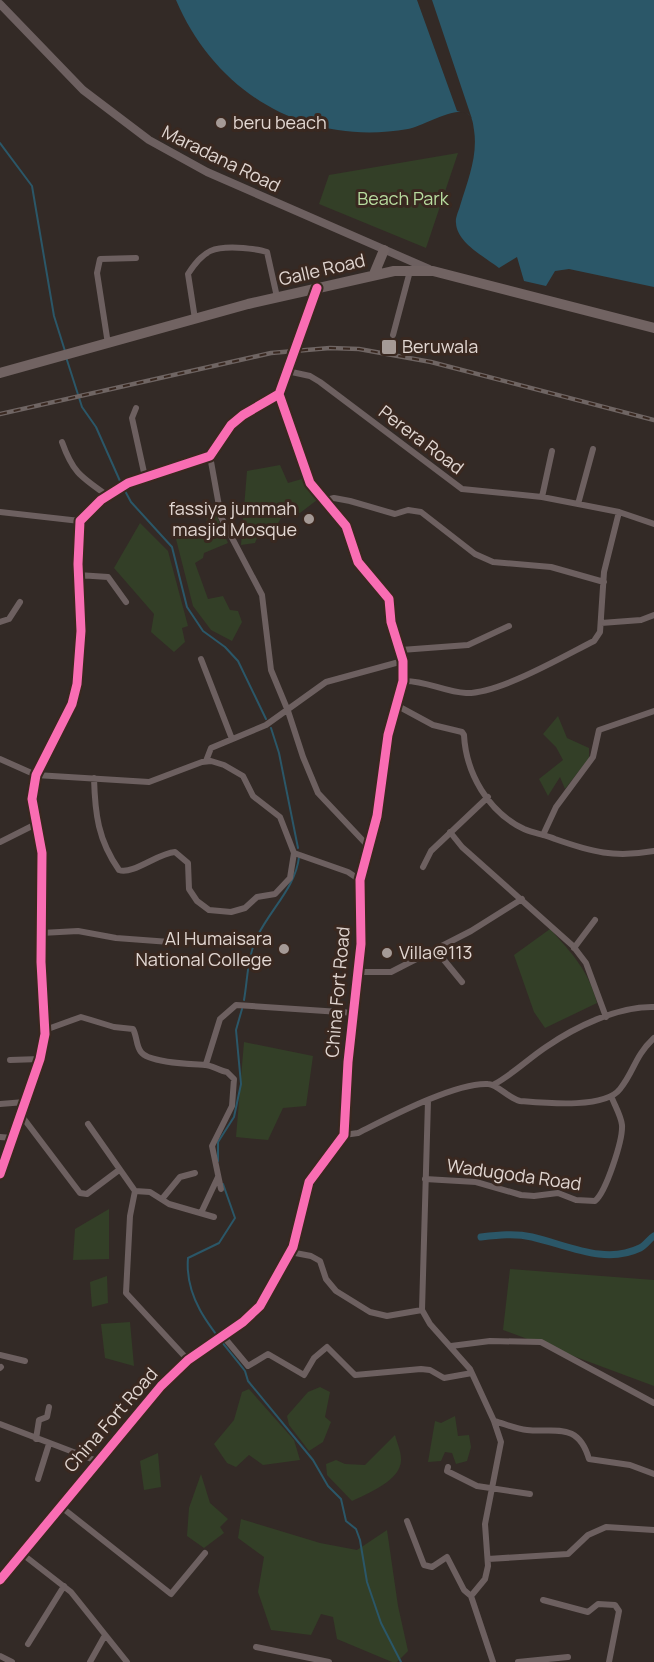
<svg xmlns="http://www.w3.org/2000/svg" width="654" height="1662" viewBox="0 0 654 1662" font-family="Manrope,sans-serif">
  <rect width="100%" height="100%" fill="#332a26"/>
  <path fill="#333f27" d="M458,153l-32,95 -107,-44 10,-29z
    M280,465l8,18 14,-4 15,21 -17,13 -13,-6 -11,20 -13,-4 -8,20 -14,2 6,-74z
    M216,514l12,29 -24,10 -1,5 -8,5 13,36 15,-3 7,14 8,1 4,11 -10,19 -21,-11 -18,-24 -17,-67 30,-15 1,-8z
    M140,523l28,28 20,75 -6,2 3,14 -11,10 -23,-20 3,-18 -40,-46z
    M558,716l9,22 22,10v10l-24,31 -5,-12 -12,19 -9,-17 24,-19 -7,-13 -13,-13z
    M550,929c21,23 39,42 47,74l-52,25 -11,-16 -20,-57z
    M244,1042l69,14 -7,50 -23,2 -15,32 -32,-3z
    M109,1209v50l-36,1 2,-31z
    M510,1269l144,11v106l-151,-56z
    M107,1276l1,27 -16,4 -2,-25z
    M130,1322l4,44 -29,-8 -4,-34z
    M320,1387l10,5 -5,25 6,5 -8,20 -14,9 -20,-26 -2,-9 21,-24z
    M249,1389l45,51 6,20 -37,5 -14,-10 -13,12 -9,-4 -13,-19 20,-24 8,-28z
    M455,1416l3,20 11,-1 2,12 -4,14 -11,3 -4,-11 -7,-1 -4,9 -13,1 7,-41 6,2z
    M395,1435c2,8 6,16 6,24 1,21 -33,34 -49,42l-25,-26 -1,-11 10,-4 9,4 20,1z
    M158,1453l3,34 -17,3 -4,-29z
    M201,1474l9,29 18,16 -8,8 4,6 -20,15 -17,-12 2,-28z
    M241,1519l79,24 37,7 30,-20 11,76 10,45 -11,11h-5l-55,-23 -4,-22 -12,-3 -10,21 -40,-5 -13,-38 6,-35 -26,-19z"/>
  <path fill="#2b5768" d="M176,0h478v287l-85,-18 -14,2 -9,15 -22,-5 -7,-24 -18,11c-14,-11 -42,-25 -43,-45 -1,-5 3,-13 4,-17 8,-26 18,-50 14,-76 -1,-6 -1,-12 -6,-16 -12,-9 -46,13 -60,15 -101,18 -192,-35 -232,-129z"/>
  <path fill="#332a26" d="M417,0h15l40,119 -4,-5 -11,-3z"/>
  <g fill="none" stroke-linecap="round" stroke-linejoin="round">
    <path stroke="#2b5768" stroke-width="2" d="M0,143l32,43 22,130 11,35
      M66,357l16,50 14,20 24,54
      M124,489l7,13 41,45 15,60 16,24 22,16 13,14 28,58
      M271,728l8,25 19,95
      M244,1000c4,-23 3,-43 14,-65 13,-26 38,-49 41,-78
      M218,1161v-19l16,-25 7,-33 -5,-54 6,-21
      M223,1184l12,34 -16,25 -31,15c-4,46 31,79 57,113l3,10 65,79 15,26 13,13 5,22 10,8 4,11 7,42 14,41 20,39"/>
    <path stroke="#2b5768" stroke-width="7" d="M481,1237c17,-2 34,-4 51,0 35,8 73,28 108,11 6,-3 9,-9 14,-12"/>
    <path stroke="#6d6060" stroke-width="6" d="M195,319l-7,-45c16,-25 26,-28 55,-26 8,1 16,1 24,4l10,45
      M393,335l17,-64
      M108,344l-11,-71 3,-14 36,-1
      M287,371l23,5 10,6 142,107 80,8 77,15 35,12
      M136,408l-4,10 13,59
      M62,442c11,31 19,35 46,54
      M210,456l11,61 41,78 9,75 17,41 15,46 15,36 51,54
      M542,497l10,-46
      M323,501l11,-3 16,3 45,13 13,-4 13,2 54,42 18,8 58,5 53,15
      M578,504l15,-55
      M0,512l80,9
      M78,575l30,2 18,25
      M0,622l9,-3 11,-17
      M601,623l40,-3 13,-5
      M401,650l67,-5 41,-19
      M201,659l31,80
      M403,681c22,-1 41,11 63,12 33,1 98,-37 128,-52l6,-9 4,-60 15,-60
      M396,705l37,20 29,7 2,3c2,38 24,77 60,94 9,4 21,6 31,10 37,13 59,19 99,12
      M0,759l36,16 113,7 53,-20 9,-1 13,4 19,11 10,20 27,21 14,36 54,19 12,8
      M206,761l5,-13 55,-23 60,-43 77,-21
      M94,778c1,36 4,62 25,92 14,5 39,-17 56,-18l13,11 1,26 8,12 12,9 22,2 14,-4 12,-11 18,-3 15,-16 4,-25
      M450,832l12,15 111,99 13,17 20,54
      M543,835l13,-28 37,-50 6,-27 55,-19
      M0,842l36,-18
      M423,867l8,-16 57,-54
      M41,933l37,-2 38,7 54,4
      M574,948l21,-28
      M435,949l27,33
      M360,972h31l80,-41 51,-32
      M45,1030l36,-13 33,10 19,2c4,7 3,17 8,23 8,11 51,12 64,13 7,0 14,6 22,7l7,7 -2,27 -20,40 9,43
      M10,1060l30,-1
      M206,1064l14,-45 16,-14 119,8
      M493,1085c19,-10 35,-26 53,-38 29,-20 72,-41 108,-40
      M428,1101l-6,209 8,14 40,45 24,52 7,21 -16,82 3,42 -3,13 -14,17 22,66
      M0,1104l25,-2
      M21,1115l59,78 7,1 32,-24
      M88,1124l47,67 -5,25 -4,77 62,67
      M344,1135l14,-2c30,-15 98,-51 130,-49 9,0 20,14 32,17 25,2 85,8 100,-12 15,-19 14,-32 34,-51
      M0,1137l13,1
      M0,1174l40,-115 5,-25 -4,-72 1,-109 -10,-54 4,-24 36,-71 5,-20 4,-53 -3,-67 2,-43 21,-21 27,-17 82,-27 21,-31 12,-10 36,-21
      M425,1179l51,3 45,13 13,1 24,-3 18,7 19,1c11,-9 28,-61 27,-76 -1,-9 -7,-19 -10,-27
      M135,1191l15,1 19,12 45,13
      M162,1199l18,-22 15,-4
      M201,1213l17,-36
      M290,1252l21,4 9,5 6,18 10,12 34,21 17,4 35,-6
      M223,1336l25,30 20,-12 36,21 10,-17 13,-11 28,28 66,-6 9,1 14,8 28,-5
      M451,1346l39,-5 51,1 113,61
      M0,1355l25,6
      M0,1368l1,-1
      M494,1421c11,3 22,8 33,9 28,3 51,-9 62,29l41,6 24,9
      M0,1424l97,37
      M36,1439l3,-19 8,-3 2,-10
      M448,1467l-1,4 30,15 53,8
      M38,1479l11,-35
      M60,1506l111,88 34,-41
      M407,1521l17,44 8,2 15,-10 17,33 7,6
      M21,1553l50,39 56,70
      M488,1559l80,-5 20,-19 18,-8 48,3
      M543,1600l45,12 10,-8 17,1 4,6 -10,51
      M28,1644l36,-58
      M256,1647l73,15
      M0,1656l12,6
      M90,1662l14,-25
      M518,1662l50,-5"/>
    <path stroke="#6d6060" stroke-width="8" d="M0,4l83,86 66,50 58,32 222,97
      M0,1580l161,-194 27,-26 55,-38 17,-16 33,-59 16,-65 35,-47 4,-73 13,-118 -1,-64 17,-64 11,-81 15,-54v-20l-12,-39 -2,-23 -31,-37 -12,-36 -36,-43 -31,-89 38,-106"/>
    <path stroke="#716362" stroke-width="10" d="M374,274l10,-24
      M0,373l248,-69 146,-33h39l221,57"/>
    <g stroke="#6f6563" stroke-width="4.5">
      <path id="rail" d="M0,414l271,-61 59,-5 29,1 72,13 223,58"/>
    </g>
    <use href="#rail" stroke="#392820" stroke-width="2" stroke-dasharray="7" stroke-linecap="butt"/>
    <g stroke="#392820" stroke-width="13">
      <path id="cycleway" d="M0,1174l40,-115 5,-25 -4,-72 1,-109 -10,-54 4,-24 36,-71 5,-20 4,-53 -3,-67 2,-43 21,-21 27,-17 82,-27 21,-31 12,-10 36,-21
        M0,1580l161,-194 27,-26 55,-38 17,-16 33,-59 16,-65 35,-47 4,-73 13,-118 -1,-64 17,-64 11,-81 15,-54v-20l-12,-39 -2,-23 -31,-37 -12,-36 -36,-43 -31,-89 38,-106"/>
    </g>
    <use href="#cycleway" stroke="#f96db3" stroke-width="9"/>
  </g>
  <g fill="#a59a96" stroke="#392820" stroke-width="2">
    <circle cx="221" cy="123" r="6"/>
    <rect x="381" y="339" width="16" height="16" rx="3"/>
    <circle cx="309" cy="519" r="6"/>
    <circle cx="284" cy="949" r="6"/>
    <circle cx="387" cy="953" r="6"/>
  </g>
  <g text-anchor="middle" stroke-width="6" stroke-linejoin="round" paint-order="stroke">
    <g font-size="18" fill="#e2d7d2" stroke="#392820" text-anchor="start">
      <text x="233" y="129">beru beach</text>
      <text x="402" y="353">Beruwala</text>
      <text x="297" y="515" text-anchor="end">fassiya jummah<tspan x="297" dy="21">masjid Mosque</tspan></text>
      <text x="272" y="945" text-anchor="end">Al Humaisara<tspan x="272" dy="21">National College</tspan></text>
      <text x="399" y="959">Villa@113</text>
    </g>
    <g font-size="18" fill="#e2d7d2" stroke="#392820">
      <text transform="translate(221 159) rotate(26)" y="6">Maradana Road</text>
      <text transform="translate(322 270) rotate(-13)" y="6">Galle Road</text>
      <text transform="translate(421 440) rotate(37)" y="6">Perera Road</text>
      <text transform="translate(338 992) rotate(-85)" y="6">China Fort Road</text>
      <text transform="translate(514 1175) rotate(8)" y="6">Wadugoda Road</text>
      <text transform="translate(111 1420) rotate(-49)" y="6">China Fort Road</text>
    </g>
    <g font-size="18" fill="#b8dc9f" stroke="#392820">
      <text x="403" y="205">Beach Park</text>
    </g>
  </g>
</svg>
